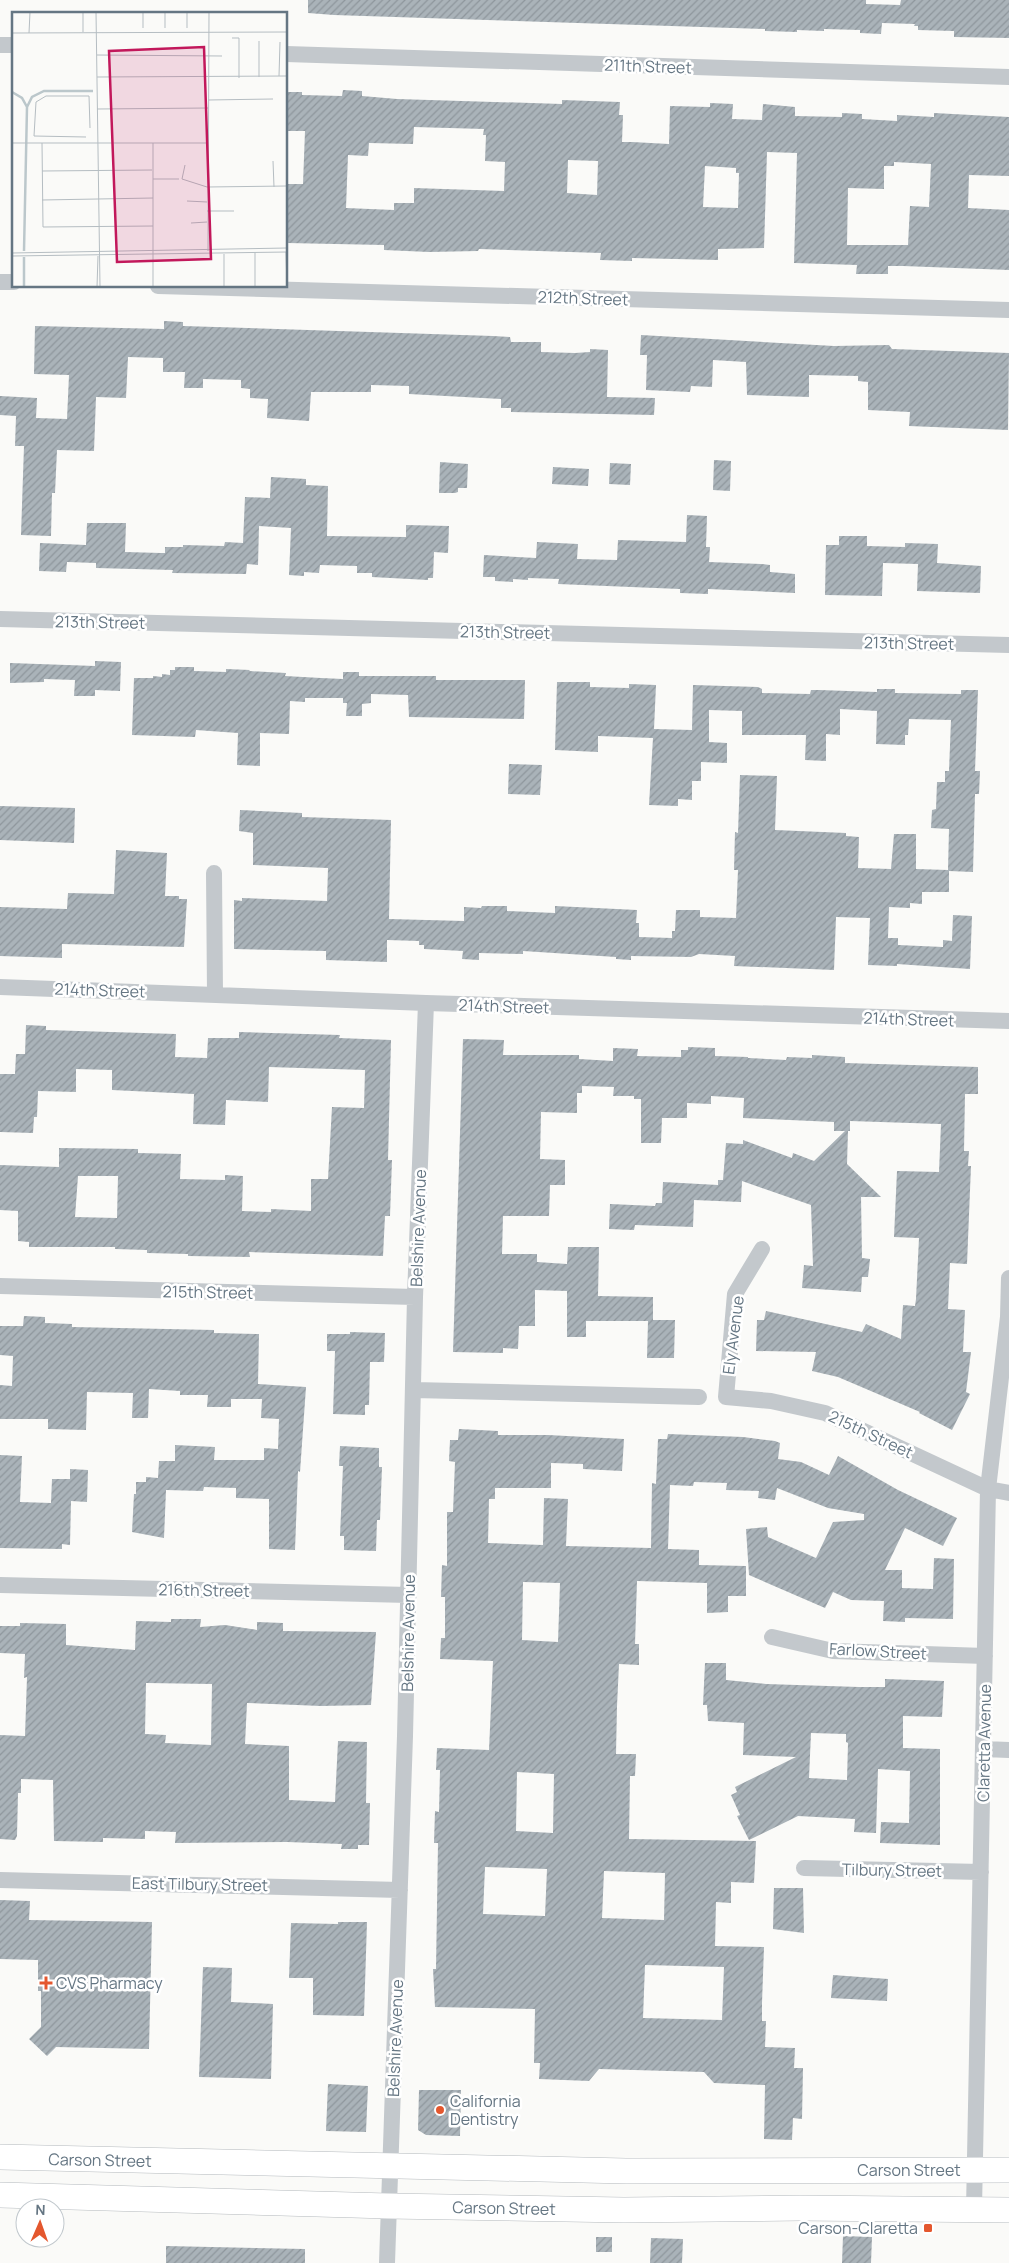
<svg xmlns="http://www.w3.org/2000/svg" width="1009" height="2263" viewBox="0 0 1009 2263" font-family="Manrope,sans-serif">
  <defs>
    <pattern id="building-hatch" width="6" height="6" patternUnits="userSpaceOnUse" patternTransform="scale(1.25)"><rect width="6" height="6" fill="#aab3b9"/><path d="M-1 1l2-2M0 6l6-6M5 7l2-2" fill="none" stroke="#8e969c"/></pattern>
  </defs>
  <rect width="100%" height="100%" fill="#fafaf8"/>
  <path fill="url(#building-hatch)" fill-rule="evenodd" d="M308,0h558v4l34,1 1,-5h108v38l-55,-1v-6l-36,-1v-4h-4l1,-2 -33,-1 -1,11 -21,-1v-3l-36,-1v2l-27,-1v2l-32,-1v-2l-431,-14 -26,-2z
    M343,90l19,1v5l35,3 165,5v-4l58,2 -1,13h4l-1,27h10l37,2 1,-38 40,1v-4l23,1 -1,15 30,1 1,-16 32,3v9l47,1v-4l20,1v5l35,2v-6l37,2v-4l75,4v59l-40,-1 -1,33 41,2v60l-106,-4h-15v8h-32l1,-9 -63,-2 3,-110 -30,-1 -3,96 -46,1v11l-86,-2v3l-32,-1 1,-7 -122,-4 -1,2 -49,1 -45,-2v-5l-97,-2 1,-37 -2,-1v-21h17l2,-53h-19v-39h16v3l40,1zM414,127l70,2 -1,6h3l-1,26 20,1 -1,29 -90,-3v15h-20v7l-48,-2 2,-53 20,1 1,-13 44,1zM568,160l30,1 -1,34 -30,-2zM894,162l37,2 -2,43 -19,-1 -2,39h-61l1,-57 36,1v-23h10zM705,166l31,2v5h3l-1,35 -35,-1z
    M164,321l19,1v4l310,10 17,1 1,5h30v10l34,1 15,-1v-3l18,1 -1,47 48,1 -1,17 -143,-3v-4h-10v-9l-92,-5v-8l-38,-1v7h-60l-2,29 -42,-3 1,-19 -18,-1v-9l-9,-1v-8l-38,-1v9h-19l1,-16h-22v-14l-35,-1 -2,41 -30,-1 -2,54 -37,-1 -2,43h-3l-1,43 -30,-1 3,-89h-9l1,-30 -16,-1v-19l37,2 -1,20 31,1 2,-44 -35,-1 1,-48 129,3z
    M641,335l193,11 55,-1 3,4 117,4 -1,77 -99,-4 1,-14 -42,-2v-28l-10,-1v-5l-49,-1v22l-62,-2 -1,-33 -33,-2 -1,27 -21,-1 -1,6 -44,-2 1,-35h-7z
    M714,460l17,1 -1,30 -17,-1z
    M440,462l28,2 -1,24h-9v4l-3,1h-16z
    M610,463l21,1 -1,21 -21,-1z
    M553,467l36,2 -1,17 -36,-2z
    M271,477l35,2v6l22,1 -1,50 79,1v-12l43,1 -1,27 -14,-1 -1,26h-5v2l-56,-3v-4h-15v-7l-37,-1 -1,8 -15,-1v4l-15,-1 2,-47 -32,-2 -1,39 -11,-1 -1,10 -74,-1 1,-3 -77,-2v-5l-29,-1 -1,10 -27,-1 1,-28 46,2 1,-22h39l-1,29 36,1h4v-6h18v-2l41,1 1,-4 18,1 2,-46 25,1z
    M687,515l20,1 -1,31h4l-1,15 52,2 9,1v7l25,2v19l-87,-4v5l-28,-1v-4l-122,-5 1,-5 -31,-1v2l-15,-1v3l-18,-1v-4h-12l1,-22 52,3 1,-16 41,2 -1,15 40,1 1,-20 68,2z
    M839,536h28v10l38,1v-4l33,1 -1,19 44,3 -1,27 -63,-2 1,-27 -35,-1 -1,33 -57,-1 1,-50h13z
    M95,661l26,1 -1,29 -25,-1v6h-21l1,-16 -31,-1v3l-34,1v-20l85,3z
    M175,667h19v4l32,1v-3l24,1 -1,1 37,2 -1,3 36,2 22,1v-7h16v4h77v4h89l-1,39 -115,-2 -1,-22 -37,-1v9l-9,1v12h-16l1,-13h-4v-5h-38v4l-15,-1 -1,33 -29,-1v33l-23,-1 1,-32 -42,-3 -1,7 -63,-2 2,-57h19v-2l9,1v-3l8,1v-5h5z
    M557,682h33v5l39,1v-4l27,1 -2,44 38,1 1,-45 65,2 4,2v4l48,1 1,-4h8l58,2v-3h18v4l66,1v-4h17l-3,81h5l-1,23h-4l-2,78 -24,-1v21h-27v12l-12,-1v5l-21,-1 -1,31h10v7l45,2v-7l9,1 1,-26 19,1 -2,53 -73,-5v2l-29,-1 2,-47 -34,-1 -2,53 -100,-4 1,-10 -36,-2 -8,3 -60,-1v4l-15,-1v-2l-93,-6v3l-44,-1v7l-17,-1 1,-8 -39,-2v-4h-5v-4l-32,-1v22l-61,-2v-9l-92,-2v-49l8,1v-3l85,3 1,-33 -75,-3v-32l-14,-2 1,-21 62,3v4l89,3 -2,99 75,2v-14l17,1 1,-2h25v5l48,2v-7l82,4 -1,13h3v14l33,1v-7h3l1,-21h24v7l36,1 2,-48h-4l1,-38 3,1 2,-58 37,1 -2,54 71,3v3l13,1 -1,31 33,1 3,-35h22v35l32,1 1,-41 -18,-1 1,-18 4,-1 1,-27h8v-11h4l2,-51 -42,-1 -1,16h-3v10l-29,-1 1,-33 -37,-2v26l-14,-1v27l-21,-1 1,-25h-64v-24l-33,-1v32l18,1v20l-26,-1v19h-9v19l-14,-1v7l-29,-1 4,-67 -55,-2v16l-43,-2z
    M509,764l33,1 -2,30 -32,-1z
    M0,806l75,2 -1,35 -74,-3z
    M116,850l51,3 -2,43h14v3h8l-3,48 -122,-3v14l-62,-2v-49l67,2 1,-16 46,1z
    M26,1025l20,1v4l130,4 -1,23 32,1 1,-20h31v-6l101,3 -1,3 52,2 -3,120h4l-2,56h-5l-2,40 -134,-4 1,5 -62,-1v-2l-41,-1v-3l-32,-1v-2h-86v-5l-11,-1v-30l-18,-1v-45l59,2v-19l79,1v4l43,1 -1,25 45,1v-5l18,1 -1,35 29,1v-3l40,2v-32h17l4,-72 32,1 1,-38 -96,-3 -1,35 -42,-2 -1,25 -32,-1 1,-30 -82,-4v-20l-36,-1v23l-38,-1 -1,26h-3l-1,16 -33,-1v-58h15l1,-20h9zM78,1176h40l-1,42 -42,-1z
    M463,1039l41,1 -1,15h76v4l34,2v-13l25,1 -1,7 44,1v-7h7v-3l27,1v8l33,1v1l38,2 1,-3 25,1v-3l33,2v6l133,4v27h-13l-1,57h5l-1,15h3l-4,98 -17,-1 -2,46 17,1 -2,42h8l-5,40 4,2 -18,36 -33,-17 1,-1 -82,-35 -26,-6 4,-19 -60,-1 1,-31h7l2,-9 96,21 4,-8 35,15 2,-34 12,1 1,-7 3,-61 -25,-1 3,-66 42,1 2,-48 -91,-3v10h-2l-1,33 34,33h-20l1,61 8,1 -2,18h-6l-1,15 -59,-4 2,-23 9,1 -2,-61 -69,-24 -1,21 -47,-2 -1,27 -58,-2 -1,5 -25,-1 1,-25 45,2 1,-3h6l1,-21 55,3v-5h5l3,-37 17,1v-4l49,18 1,-5 21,8 31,-30h-11v-9l-91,-4 1,-20 -33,-2v8l-24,-1v15h-25l-1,25h-20v-44h-7v-3h-21l1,-9 -32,-1v7h-5v20l-36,-1 -1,47 25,1v25h-15l-1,31h-46l-1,38h35v8l30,2 1,-17h31l-1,49 55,1v23h22l-1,38h-27l1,-37h-62v16h-19v-46l-32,-1v36h-16l-1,23 -15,-1v5l-50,-1z
    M24,1316l21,1v6l27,1v3l142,3v3l45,1 -1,50 48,3 -6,85 -2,-1 -3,79 -26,-1v-50l-33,-1v-10l-32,-1 -1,4 -37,-1 -2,48 -32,-6 2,-38h2v-12h10v-5l12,1 1,-17h16v-16l40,2 -1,13h50v-12l14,1 1,-30 -18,-1 1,-19h-31v8h-24l1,-12h-28v-4l-31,-2 -1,29h-16l1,-25 -46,-1 -1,38 -38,-1v-10h-48v-34l12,1 1,-30 -13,-1v-29h23z
    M350,1332l35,1 -1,29h-14l-1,43h-4v10l-32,-1 2,-63h-8v-17h23z
    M459,1429l39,2v4h50l76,4 -2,32 -39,-2v-5l-32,-1v25h-56v11h-6l-1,44 55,2 1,-47 24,1 -2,47 85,2 1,-65 4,1 2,-45h9l1,-5 75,3 32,4 5,2 -2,16 23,3 28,13 9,-19 60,34 59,28 -14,28 -38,-18 -20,42h17v18l31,1 1,-31 20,1 -1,60 -48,-1v4l-22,-1 1,-20 -33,-1 -18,-8 -8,16 -76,-33 -3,-46 21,-2 1,10 48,21 17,-36 31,-2v-6l-36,-6 -51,-20 -2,12 -17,-2 1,-7 -33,-1 1,-7 -33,-1 -1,4 -23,-1 -2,64 31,1v15l47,1v30h-18v16l-21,1v-30l-70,-2 -2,63h4v21l-20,-1 -2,42 -1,48h20l-1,22h-5l-1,63 127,2 -2,42 -23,-1v21l-15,-1 -1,44 49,1 -2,56v18h4l-1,26 30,1 -1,20h9l-1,51 -9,-1 -1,22 -28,-1 1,-54 -51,-2 -10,-11 -105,-3 -10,12 -50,-2 1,-16h-6l1,-54 -100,-2 -2,-38h3l2,-126h-4l1,-32 4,1 1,-42h-4l1,-22 52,2 4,-89 -53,-2 1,-21h4v-41h-4l1,-32 5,1v-54h6l2,-50 -6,-1 1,-21h8zM523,1582l37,1 -2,59 -36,-2zM517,1772l37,2 -1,59 -37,-2zM485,1867l62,2 -2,47 -62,-2zM604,1871l61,2 -1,47 -62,-2zM645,1965l79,2 -2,53 -79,-2z
    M340,1446l39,2v19h3l-2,53h-3l-1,31 -32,-1v-14h-4l3,-70h-4z
    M0,1455l22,1 -2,46 31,1 1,-24h18v-10l18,1 -1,32 -16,-1 -1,44 -8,-1v5l-62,-1z
    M171,1619h30l-1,8 25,-2 32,5v-8l26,1v8l93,1 -5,73 -50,1 -74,-3 -2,41 44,2v54l46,2 3,-61 29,1 -1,61h4l-1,42h-11v4h-17l1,-5 -55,-2 -112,1 1,-11 -31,-1v8l-42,-1v4l-49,-1 -1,-61 -32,-1v14h-3l-1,43 -2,4 -15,-1v-104l25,1 2,-59 -3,1 1,-24 -25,-1v-27h20v-3l46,1v21l69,5 1,-29 35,1zM146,1683l66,1 -1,61 -46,-2 1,-8 -21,-1z
    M705,1663h21v17l40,4 93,3h26v-8l59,2 -2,36 -39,-1v32l37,1v96l-60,-2 1,-21 28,1 1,-52 -32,-2 -2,64 -22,-1 1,-13 -57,-3 -49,24 -12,-24 3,-1 -9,-20 6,-3 -2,-5 61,-30 -53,-2 1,-32 -36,-2 -1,-16h-4zM811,1733l35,1v8l2,1 -1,37 -38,-2z
    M774,1888h29l1,45 -31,-4z
    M0,1900l30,1 -1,19 123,2 -3,127 -93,-2 -9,9 -18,-17 12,-12v-36h-3v-31l-38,-1z
    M338,1922h29l-3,94 -51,-1v-37h-24l2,-55 47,1z
    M203,1967l29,1 -1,34 42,2 -2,75 -72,-2z
    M833,1975l55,4 -1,22 -56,-3z
    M328,2084l40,2 -2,46 -40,-1z
    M419,2090h42l-1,46 -34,-1 -8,-5z
    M843,2236l29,1 -1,26h-29z
    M596,2237h16v15h-16z
    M651,2238l32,1 -1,24h-32z
    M166,2246l139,3v14h-139z"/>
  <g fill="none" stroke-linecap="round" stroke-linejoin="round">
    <g stroke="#b5babe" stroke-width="26">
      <path id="primary" d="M0,2157l626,14 383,-1
        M0,2195l388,11 236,4 176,-2 209,2"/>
    </g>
    <path stroke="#c3c8cc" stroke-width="16" d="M0,45h14
      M286,54l723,23
      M0,282h14
      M158,286l851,24
      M0,619l1009,26
      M214,873l1,121
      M0,987l426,16 583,18
      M762,1249l-27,45 -9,103 45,4 54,12 163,76 21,4
      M0,1286l415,11
      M414,1390l285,7
      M0,1585l409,10
      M772,1637l61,14 152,5
      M984,1749l25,1
      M804,1868l177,4
      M0,1880l400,10
      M974,2209l14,-720 20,-172 1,-39
      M387,2263l18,-527 10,-439 11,-294"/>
    <use href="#primary" stroke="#fff" stroke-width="25"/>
  </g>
  <g fill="#e4572e" stroke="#fff" stroke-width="2">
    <path d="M43.5 1975.5h5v5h5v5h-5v5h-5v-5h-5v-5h5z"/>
    <circle cx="440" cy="2110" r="5"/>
    <rect x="923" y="2223" width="10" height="10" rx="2.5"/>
  </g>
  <g text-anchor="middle" stroke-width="5" stroke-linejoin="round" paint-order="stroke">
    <g font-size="16" fill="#657683" stroke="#fff">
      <text transform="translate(648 66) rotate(2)" y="6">211th Street</text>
      <text transform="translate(583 298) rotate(2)" y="6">212th Street</text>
      <text transform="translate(100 622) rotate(1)" y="6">213th Street</text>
      <text transform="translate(505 632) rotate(1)" y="6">213th Street</text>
      <text transform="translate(909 643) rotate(1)" y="6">213th Street</text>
      <text transform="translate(100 990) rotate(2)" y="6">214th Street</text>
      <text transform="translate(504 1006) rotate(2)" y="6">214th Street</text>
      <text transform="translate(909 1019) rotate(2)" y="6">214th Street</text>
      <text transform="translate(418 1228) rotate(-88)" y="6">Belshire Avenue</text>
      <text transform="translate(208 1292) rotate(1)" y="6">215th Street</text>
      <text transform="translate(733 1335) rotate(-83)" y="6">Ely Avenue</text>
      <text transform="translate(871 1434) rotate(25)" y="6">215th Street</text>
      <text transform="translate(204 1590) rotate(1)" y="6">216th Street</text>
      <text transform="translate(408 1633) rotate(-89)" y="6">Belshire Avenue</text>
      <text transform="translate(878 1651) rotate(3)" y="6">Farlow Street</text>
      <text transform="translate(984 1743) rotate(-89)" y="6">Claretta Avenue</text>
      <text transform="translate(892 1870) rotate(1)" y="6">Tilbury Street</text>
      <text transform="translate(200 1884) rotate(1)" y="6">East Tilbury Street</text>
      <text transform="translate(395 2038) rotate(-88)" y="6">Belshire Avenue</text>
      <text transform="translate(100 2160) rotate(1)" y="6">Carson Street</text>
      <text x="909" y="2176">Carson Street</text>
      <text transform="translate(504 2208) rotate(1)" y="6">Carson Street</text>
    </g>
    <g font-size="16" fill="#657683" stroke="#fff" text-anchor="start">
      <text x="56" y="1989">CVS Pharmacy</text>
      <text x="450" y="2107">California<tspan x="450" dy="18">Dentistry</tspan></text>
      <text x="918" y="2234" text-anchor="end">Carson-Claretta</text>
    </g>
  </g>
  <g transform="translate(12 12)">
    <rect width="275" height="275" fill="#fafaf8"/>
    <path fill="none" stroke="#bbc7cb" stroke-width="2.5" d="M0,80l10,6 5,9 -3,144M15,95l5,-10 12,-6h49M12,245v30"/>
    <path fill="none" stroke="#b5bdc2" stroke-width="1" d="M71,0v20M84,0l4,275M153,0v16M175,0v16M131,16v-16M0,21l275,-1M17,21l1,-21M220,26h7v40M247,29v36M85,43l125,1M267,64l1,-34M85,65l190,-1M196,88l65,-1M85,97l111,-1M74,125l-52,-1 2,-34 10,-6h43l1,32M0,131h196M30,131l1,84 110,-1M141,131v144M261,149l1,26M173,153l-3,14 25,8 80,-1M30,159l110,-1M141,167h26M30,188l111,-2M175,189l20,1M195,199h27M179,211l16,-1M196,239l1,-239M243,240v35M274,240l1,35M0,241l275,-5M212,242v33M0,244l275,-4M85,275l1,-31"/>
    <path fill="#c2185b" fill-opacity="0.15" stroke="#c2185b" stroke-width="2.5" d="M192,35l7,212 -94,3 -8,-211z"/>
    <rect width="275" height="275" fill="none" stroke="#657683" stroke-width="2.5"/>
  </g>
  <g transform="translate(40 2223) rotate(2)"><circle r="24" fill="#ffffff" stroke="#c1c8cd"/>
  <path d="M0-4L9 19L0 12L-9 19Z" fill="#e4572e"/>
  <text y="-8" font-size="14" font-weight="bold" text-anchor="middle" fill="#657683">N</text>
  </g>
</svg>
